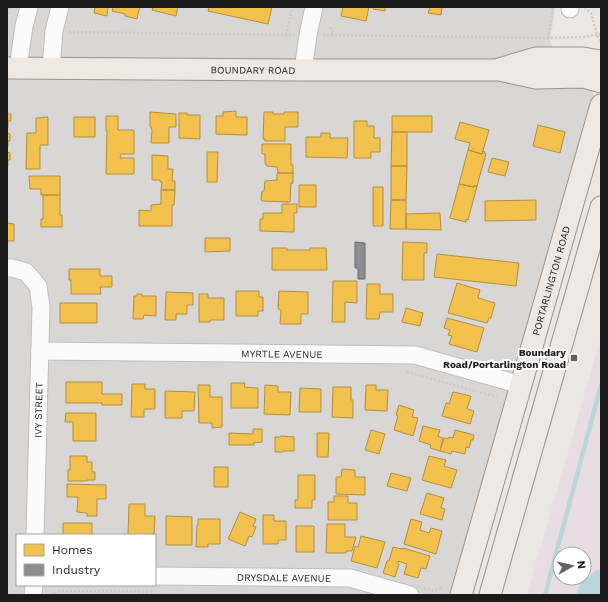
<svg xmlns="http://www.w3.org/2000/svg" width="608" height="602" viewBox="0 0 608 602" font-family="'Work Sans',sans-serif">
  <rect width="100%" height="100%" fill="#eae7e4"/>
  <path fill="#d9d7d5" fill-rule="evenodd" d="M7,7h548l-5,36 44,51 -142,501h-445zM17,535h138v50h-138z"/>
  <path fill="#e7dde3" fill-rule="evenodd" d="M601,337v258h-74zM560,554h24v24h-24z"/>
  <path fill="#bbd6da" d="M597,570l4,1v24h-25c3,-13 11,-17 21,-25z"/>
  <path fill="#f2c14e" stroke="#b28f3f" d="M92,7h16l-1,9 -13,-3 1,-5z
    M113,7h26l1,1 -1,2 -2,9 -12,-3v-2l-13,-3z
    M153,7h25l-2,9 -24,-6z
    M209,7h63l-4,17 -60,-13z
    M343,7h26l-3,14 -25,-5z
    M374,7h11v4l-12,-2z
    M430,7h12l-1,8 -13,-2z
    M236,111v6h11v18l-31,-1v-18h7v-4z
    M150,112l26,2v13h-7v16h-18l1,-13 -1,-3h-1z
    M264,112h9v2h11v-2h14v15h-13v14h-20v-2h-2z
    M179,113h8v2h13v24l-21,-1z
    M7,114h4v7h-3v7h-1z
    M106,116h12v14h16v24h-13l-1,4h14v16h-28l1,-43h-1z
    M392,116h40v16h-40z
    M48,117v28h-8v24h-14l1,-36h9v-15z
    M74,117h21v20h-21z
    M354,121h13v5h7v12h6v14h-9v6h-17z
    M460,122l29,8 -7,24 -14,-4 2,-7 -15,-4z
    M538,125l27,7 -5,21 -27,-7z
    M392,132h15v34h-16z
    M7,133l3,1v7h-2v6h-1z
    M321,133h9v5h18l-1,20 -41,-1v-20h15z
    M262,144h29v21h2v8h-15l-1,-6 -10,-1v-1l-2,-1v-10h-3z
    M468,150l14,4 1,-3 2,1 -1,1 2,1 -9,32h-3v1l-15,-3z
    M7,152l3,1v7h-2v6h-1z
    M207,152h11l-1,30h-10z
    M152,155l16,1v13h5l-1,12h3v9h-14l1,-8h-2v-2h-8z
    M492,158l17,4 -4,14 -17,-4z
    M391,166h16l-1,34h-15z
    M277,173h16v10h-2l-1,19 -28,-1 -1,-1 1,-9h2l1,-10 12,-1z
    M29,176h31v19h-19v-6h-11z
    M459,184l15,3v-1h3l-9,34 -2,-1v3l-16,-4z
    M299,185h17v22h-17z
    M373,187h10v39h-10z
    M161,190h14l-1,15h-2v21h-33v-16l12,1v-6l10,-1z
    M43,195h17v20h2v12h-21v-8h2z
    M391,200h15v29h-16z
    M536,200v20l-51,1v-20z
    M282,204h15v9h-3v19l-34,-1v-12h3v-6h19z
    M440,213l1,17 -35,-1v-15z
    M7,223l7,1v17h-7z
    M205,238h25v13l-25,1z
    M403,242l24,1v10h-3v27h-22z
    M272,248h15v2h23v-2h16l1,22h-55z
    M437,254l82,9 -3,23 -82,-9z
    M69,269h31v7h12v11h-12l1,7h-30v-14h-2z
    M333,281h24v22l-12,-1v20h-13z
    M457,283l23,7 -2,8 17,5 -4,15h-2l-2,5 -39,-10z
    M367,284h13v10h13v18h-13l-1,7h-13z
    M236,291h23v6h4v14h-5v5h-22z
    M279,291l29,1v22h-7v10h-21l1,-14 -3,-1z
    M166,292l27,1v12h-6v9h-11v6h-11z
    M137,294h5v2h14v20l-12,-1 -1,4h-10l1,-23h3z
    M199,294h9v4h16v22h-14v2h-11z
    M60,303h37v20h-37z
    M406,308l17,5 -3,13 -18,-4z
    M447,318l37,10 -7,24 -28,-8 3,-8 -4,-1 2,-5 -6,-2z
    M66,382h36v12h20v11h-20v-2h-36z
    M231,383h14l-1,4 14,1v20h-27z
    M132,384h13v5h10v20h-11v8h-13z
    M198,385h12v12h12v30l-10,1v-5h-13z
    M265,385l13,1v6h13l-1,23 -26,-1z
    M366,385h10v5h12l-1,21 -22,-1z
    M333,387h18v13h2v18l-21,-1z
    M300,388l21,1v23h-22z
    M165,391l30,1 -1,19h-12v7h-17z
    M453,392l18,4 -4,13 7,2 -4,13 -28,-8 4,-13 3,1z
    M399,405l15,5 -2,7 6,1 -5,18 -19,-6 4,-14 -2,-1z
    M66,413h30v28h-23v-19h-8z
    M423,426l17,4 -2,6 5,2 -3,13 -10,-3 1,-3 -12,-4z
    M253,429h9v13l-9,1 1,2h-25v-12l24,1z
    M371,430l14,4 -6,20 -14,-4z
    M455,430l19,5 -1,5h-2l-2,8 -3,-1 -1,7 -13,-3 -1,3 -11,-3 4,-13 4,1 1,-2 4,1z
    M317,433h12l-1,24h-11z
    M281,436l13,1v14h-11v1h-8v-15h5z
    M70,456h17v6h5v10h3v8h-8v1h-19v-11h2z
    M429,456l17,4 -2,6 13,4 -6,18 -29,-8z
    M214,467h14v20h-14z
    M342,469l13,1v7h10v18l-29,-1v-17h5z
    M391,473l20,5 -4,13 -20,-5z
    M298,475h17v25h-3v8h-17v-8h3z
    M67,484l39,1v14h-9v17h-10v-3l-10,-1 1,-15h-11z
    M427,493l17,5 -3,10 4,1 -3,11 -22,-6z
    M334,496h14v7h9v17h-29v-18h6z
    M129,504h16v12h10l-1,18 -26,1z
    M240,512l16,7 -3,7 3,1 -4,10 -3,-1 -4,10 -17,-7z
    M263,515h11v6h12v19h-8v4h-15z
    M166,516l26,1v28h-26z
    M198,519h22v25h-12v3h-12l1,-22h1z
    M411,519l11,3 -2,8 9,3 2,-5 11,3 -6,23 -32,-10z
    M63,523h29v12h-29z
    M327,524h18v13h11l-4,14h-6v2h-20z
    M296,526h18v26h-18z
    M361,536l24,6 -8,26 -26,-7 4,-15 3,1z
    M393,547l9,2 1,-1 27,8 -4,13 -5,-1 -3,10 -14,-4 3,-10 -9,-3v3h1l-4,13 -12,-4 4,-12h2z"/>
  <path fill="#8d8d92" stroke="#6b6b6e" d="M355,242l10,1v36h-7v-11h-3z"/>
  <g fill="none" stroke-linecap="round" stroke-linejoin="round">
    <path stroke="#bbd6da" stroke-width="4.5" d="M545,595l56,-210"/>
    <g stroke="#bfbebc" stroke-width="19">
      <g id="minor">
        <path d="M570,9v-2"/>
        <path d="M18,68l6,-42 5,-19"/>
        <path d="M51,68l3,-37 6,-24"/>
        <path d="M303,70l5,-35 6,-28"/>
        <path d="M7,268h5l14,4 12,14 3,21 -6,228"/>
        <path id="s1" d="M40,351l375,4 106,30"/>
        <path id="s2" d="M155,576l195,2 60,17"/>
        <path d="M33,595l1,-10"/>
      </g>
    </g>
    <g stroke="#9d9384" stroke-width="23">
      <g id="major">
        <path id="s3" d="M7,68l296,2h196l37,8 47,-1 18,5"/>
        <path d="M499,69l37,-11h47l18,3"/>
        <path id="s4" d="M461,595l140,-490"/>
        <path d="M490,595l111,-388"/>
      </g>
    </g>
    <path stroke="#d3c6c6" stroke-width="2.5" stroke-dasharray="2 2" stroke-linecap="butt" d="M585,7l6,6 6,22 4,6
      M7,18l3,-11
      M331,27l2,8
      M69,32l225,3
      M286,35l7,-28
      M323,35l225,3 35,-1 18,-3
      M548,38l5,-31
      M407,372l90,25
      M424,588l9,3 10,-3
      M51,595l7,-4 94,1"/>
    <use href="#minor" stroke="#fcfbfb" stroke-width="17"/>
    <use href="#major" stroke="#eee9e4" stroke-width="21"/>
  </g>
  <rect fill="#636261" stroke="#fff" stroke-width="1.5" x="570" y="354" width="8" height="8" rx="2"/>
  <g text-anchor="middle" stroke-width="4" stroke-linejoin="round" paint-order="stroke">
    <g font-size="10" fill="#1b1b1b" stroke="#fff">
      <text dy="4" stroke="none"><textPath href="#s3" startOffset="246">BOUNDARY ROAD</textPath></text>
      <text dy="4" stroke="none"><textPath href="#s4" startOffset="327">PORTARLINGTON ROAD</textPath></text>
      <text dy="4" stroke="none"><textPath href="#s1" startOffset="242">MYRTLE AVENUE</textPath></text>
      <text transform="translate(38 410) rotate(-89)" y="4">IVY STREET</text>
      <text dy="4" stroke="none"><textPath href="#s2" startOffset="129">DRYSDALE AVENUE</textPath></text>
    </g>
    <g font-size="10" font-weight="bold" fill="#1b1b1b" stroke="#fff" text-anchor="end">
      <text x="566" y="356">Boundary<tspan x="566" dy="12">Road/Portarlington Road</tspan></text>
    </g>
  </g>
  <rect width="608" height="602" fill="none" stroke="#1b1b1b" stroke-width="16"/>
  <rect x="16" y="534" width="140" height="52" fill="#ffffff" stroke="#a4a4a4"/>
  <rect x="24" y="544" width="20" height="12" fill="#f2c14e" stroke="#a4a4a4"/>
  <text x="52" y="554" font-size="12" fill="#1b1b1b">Homes</text>
  <rect x="24" y="564" width="20" height="12" fill="#8d8d92" stroke="#a4a4a4"/>
  <text x="52" y="574" font-size="12" fill="#1b1b1b">Industry</text>
  <g transform="translate(572 566) rotate(82)"><circle r="19" fill="#ffffff" stroke="#a4a4a4"/>
  <path d="M0-3L7 15L0 10L-7 15Z" fill="#636261"/>
  <text y="-6" font-size="11" font-weight="bold" text-anchor="middle" fill="#1b1b1b">N</text>
  </g>
</svg>
